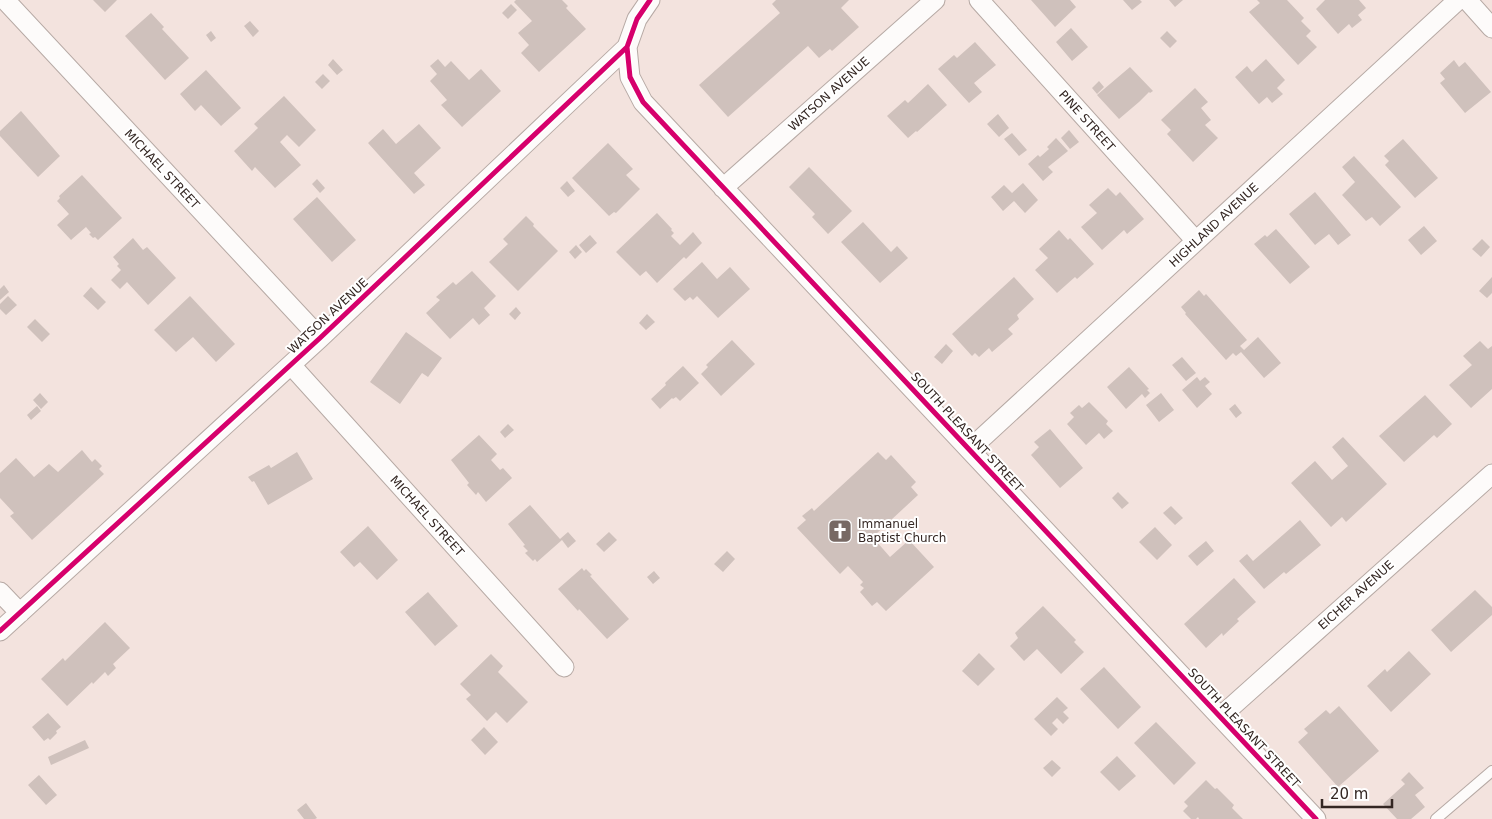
<svg xmlns="http://www.w3.org/2000/svg" width="1492" height="819" viewBox="0 0 1492 819" font-family="'DejaVu Sans',sans-serif">
  <rect width="100%" height="100%" fill="#f3e3de"/>
  <path fill="#cfc1bc" d="M93,0h24l-12,12z
    M516,0h46l6,6 -2,2 20,21 -47,43 -18,-19 8,-8 -11,-12 14,-12 -18,-19z
    M776,0h73l-8,8 18,19 -27,24 -2,-2 -11,9 -11,-12 -80,71 -29,-32 81,-72 -8,-9z
    M1031,0h39l6,7 -21,20z
    M1123,0h17l2,2 -10,8z
    M1169,0h14l-8,7z
    M1257,0h30l17,18 -3,3 10,10 -5,5 11,11 -19,18 -49,-53 11,-9z
    M1325,0h34l7,8 -8,7 4,5 -10,8 -3,-4 -11,10 -22,-25z
    M511,4l6,6 -9,9 -6,-6z
    M151,13l13,14 -2,2 27,29 -24,22 -40,-44z
    M250,21l9,10 -6,6 -9,-11z
    M1071,28l17,19 -16,14 -16,-19z
    M211,31l5,7 -5,4 -5,-7z
    M1167,31l10,10 -7,7 -10,-10z
    M975,42l21,23 -22,18 8,9 -13,11 -31,-34 16,-14 3,3z
    M333,59l10,11 -6,5 -9,-10z
    M438,59l7,8 6,-6 18,19 12,-11 20,22 -39,36 -21,-22 6,-5 -17,-19 7,-7 -7,-8z
    M1266,59l19,21 -8,8 6,6 -11,9 -5,-6 -8,7 -24,-27 12,-11 5,6z
    M1454,60l5,7 6,-5 26,30 -26,21 -25,-30 5,-4 -5,-6z
    M1130,67l23,24 -3,2 -1,-1 -10,10 -20,17 -22,-24z
    M206,70l35,38 -20,18 -20,-21 -6,6 -15,-17z
    M323,74l7,7 -8,8 -7,-7z
    M1099,81l5,6 -7,7 -5,-6z
    M928,84l19,21 -30,27 -1,-1 -8,7 -21,-22 18,-16 3,3z
    M1195,88l13,14 -7,6 10,12 -6,5 13,13 -25,24 -26,-28 4,-4 -10,-10z
    M284,96l32,34 -17,17 -12,-12 -7,7 21,23 -26,23 -20,-21 -3,4 -18,-20 24,-23 -4,-4z
    M21,111l39,45 -22,21 -38,-41v-5z
    M998,114l11,14 -10,9 -12,-13z
    M419,124l22,24 -27,25 11,12 -11,9 -46,-51 15,-14 13,15z
    M1069,130l10,12 -9,7 -9,-11z
    M1012,133l15,17 -8,6 -15,-17z
    M1056,138l12,13 -20,16 5,5 -10,9 -15,-17 10,-9 2,2 9,-8 -2,-2z
    M1403,139l35,39 -23,20 -30,-33 4,-4 -5,-5z
    M608,143l25,26 -7,6 14,14 -24,24 -2,-1 -5,4 -37,-38z
    M1354,156l47,51 -21,19 -8,-9 -6,4 -24,-26 13,-13 -13,-15z
    M809,167l43,44 -24,23 -16,-17 3,-3 -26,-27z
    M82,175l40,43 -24,22 -3,-3 -2,1 -4,-4 2,-1 -5,-6 -15,13 -14,-15 12,-11 -12,-13 3,-3 -1,-2z
    M317,179l8,9 -5,5 -8,-9z
    M567,181l8,10 -7,6 -8,-9z
    M1023,183l15,17 -13,13 -11,-12 -11,10 -12,-14 13,-12 8,8z
    M1108,188l8,8 4,-4 24,27 -17,15 -3,-4 -22,20 -21,-23 16,-14 -8,-8z
    M1315,192l36,43 -13,10 -9,-11 -14,11 -26,-31z
    M317,197l39,43 -24,22 -39,-43z
    M657,213l15,16 -1,1 3,3 -3,3 9,9 13,-13 9,11 -16,16 -2,-2 -27,26 -11,-12 -6,5 -24,-24z
    M526,216l8,8 -1,2 25,25 -40,40 -29,-29 19,-18 -5,-5z
    M863,222l28,30 6,-6 11,12 -28,25 -39,-41z
    M1424,226l13,15 -16,14 -13,-15z
    M1276,229l34,38 -20,17 -36,-40 11,-9 2,2z
    M1059,230l9,10 2,-2 24,26 -17,15 -2,-2 -18,16 -22,-23 13,-12 -9,-9z
    M590,235l7,8 -11,10 -7,-8z
    M133,238l10,12 4,-3 29,31 -28,27 -21,-23 -7,7 -9,-9 10,-10 -4,-4 2,-2 -6,-7z
    M1482,239l8,8 -9,10 -9,-8z
    M576,245l6,7 -7,7 -6,-7z
    M702,262l15,17 13,-12 20,22 -32,29 -21,-22 -4,4 -3,-3 -5,4 -12,-12z
    M472,271l24,25 -12,12 6,7 -11,10 -6,-7 -23,21 -24,-26 14,-13 -4,-3 17,-15 3,3z
    M1014,277l20,22 -17,16 2,4 -11,10 5,5 -21,18 -3,-4 -10,9 -4,-4 -3,3 -20,-22z
    M1492,277v16l-5,5 -8,-7z
    M4,285l5,7 -9,8v-11z
    M91,287l15,15 -8,8 -15,-14z
    M1199,290l5,6 2,-2 41,46 -7,6 4,4 14,-13 23,26 -17,15 -23,-26 -5,4 -3,-3 -7,7 -41,-46 1,-1 -5,-6z
    M8,296l9,9 -11,10 -6,-6v-5z
    M190,296l45,48 -19,18 -23,-25 -17,15 -22,-22z
    M516,307l5,6 -6,7 -6,-6z
    M647,314l8,8 -9,8 -7,-7z
    M35,319l15,15 -8,8 -15,-15z
    M406,332l36,26 -14,19 -6,-4 -22,31 -30,-22z
    M732,340l23,24 -34,32 -20,-22 7,-7 -2,-2z
    M1480,341l8,8 4,-3v43l-21,19 -22,-23 23,-20 -9,-9z
    M946,344l7,7 -11,13 -8,-7z
    M1182,357l14,16 -10,8 -14,-16z
    M683,366l16,17 -19,18 -4,-4 -3,2 -1,-1 -12,11 -9,-10 15,-14 -1,-2z
    M1129,367l20,22 -2,1 3,3 -5,5 -3,-4 -16,15 -19,-22z
    M1197,377l3,4 5,-4 5,5 -5,4 7,8 -15,14 -15,-18z
    M40,393l8,9 -7,7 -8,-9z
    M1161,393l13,17 -15,12 -13,-17z
    M1425,395l27,29 -15,14 -3,-3 -30,27 -25,-26z
    M1089,402l19,19 -2,3 7,7 -9,8 -5,-6 -13,12 -19,-21 7,-7 -4,-4 9,-8 3,3z
    M1235,404l7,9 -6,5 -7,-9z
    M37,406l4,5 -10,9 -4,-5z
    M508,424l6,6 -9,8 -5,-6z
    M1050,429l33,39 -23,20 -29,-33 8,-8 -5,-5z
    M479,435l18,19 -6,6 9,10 3,-2 9,10 -26,24 -8,-10 -2,3 -9,-10 2,-2 -18,-23z
    M1343,437l44,47 -41,38 -4,-5 -11,10 -40,-44 24,-22 17,19 16,-14 -16,-19z
    M82,450l10,12 3,-3 7,7 -3,3 5,5 -72,66 -22,-24 4,-3 -14,-15v-25l16,-15 18,19 15,-13 9,8z
    M297,452l16,27 -45,26 -14,-24 -2,1 -4,-5 21,-12 2,3z
    M878,452l8,8 5,-5 25,27 -5,5 7,8 -42,39 3,3 -3,4 14,16 19,-17 25,27 -48,44 -9,-9 -5,4 -12,-14 4,-4 -4,-3 3,-3 -15,-16 -8,8 -43,-46 9,-8 -4,-4 10,-8 2,3z
    M1118,492l11,11 -7,6 -10,-11z
    M530,505l30,34 8,-7 8,9 -8,7 -6,-8 -25,22 -2,-3 -2,2 -8,-8 3,-2 -5,-5 2,-1 -17,-21z
    M1171,506l12,12 -8,7 -12,-12z
    M1300,520l21,25 -35,29 -2,-2 -20,17 -25,-28 8,-7 6,7z
    M368,526l30,34 -21,20 -17,-18 -6,5 -14,-15z
    M1155,527l17,18 -15,15 -18,-18z
    M609,532l8,8 -13,12 -8,-8z
    M1206,541l8,10 -17,15 -9,-10z
    M727,551l8,8 -12,13 -9,-8z
    M582,568l2,3 2,-2 6,6 -2,1 39,43 -22,20 -28,-30 -1,2 -20,-22z
    M654,571l6,7 -7,6 -6,-7z
    M1234,578l22,24 -19,17 2,2 -16,15 -1,-3 -16,15 -22,-24z
    M1475,590l17,17v8l-41,37 -20,-22z
    M428,592l30,34 -23,20 -30,-34z
    M1043,606l33,34 -2,2 10,10 -23,22 -24,-25 -13,12 -14,-15 8,-8 -3,-5z
    M105,622l25,26 -17,16 3,4 -8,8 -3,-4 -12,12 -1,-2 -25,24 -26,-27 22,-21 2,3z
    M1409,651l22,23 -40,38 -24,-26 18,-17 2,3z
    M979,653l16,16 -17,17 -16,-15z
    M491,654l12,12 -5,6 30,30 -21,21 -11,-11 -9,9 -21,-22 5,-4 -11,-11z
    M1104,667l37,40 -23,22 -38,-40z
    M1057,697l11,11 -5,4 6,6 -6,6 -6,-6 -5,5 6,6 -7,7 -17,-17z
    M1339,706l40,45 -41,36 -40,-45 10,-9 -4,-4 22,-19 4,4z
    M48,713l13,14 -5,4 1,2 -7,7 -2,-2 -4,3 -12,-14z
    M1156,722l40,41 -22,22 -40,-42z
    M484,727l14,15 -13,13 -14,-15z
    M85,740l4,8 -38,17 -3,-8z
    M1117,756l19,20 -17,15 -19,-19z
    M1052,760l9,8 -9,9 -9,-9z
    M1409,772l15,16 -9,7 10,12 -14,12h-14l-14,-15 22,-20 -4,-4z
    M39,775l18,20 -11,10 -18,-20z
    M1206,780l9,9 2,-1 17,17 -2,3 11,11h-44l-1,-2 -2,2h-5l-8,-8 5,-5 -4,-4z
    M306,803l11,15 -2,1h-11l-7,-9z"/>
  <g fill="none" stroke-linecap="round" stroke-linejoin="round">
    <g stroke="#b6a9a4" stroke-width="12">
      <path id="lane" d="M1436,819l56,-48"/>
    </g>
    <g stroke="#b6a9a4" stroke-width="21">
      <path id="street" d="M5,0l315,338
        M979,0l217,241
        M1467,0l25,28
        M627,47l3,30 13,25 673,717
        M723,188l212,-188
        M291,365l273,302
        M970,449l488,-449
        M0,592l20,21
        M0,631l320,-293 307,-291 10,-28 13,-19
        M1220,717l272,-243"/>
    </g>
    <use href="#lane" stroke="#fdfbfa" stroke-width="10"/>
    <use href="#street" stroke="#fdfbfa" stroke-width="19"/>
    <g stroke="#fff" stroke-width="8">
      <path id="cycleway" d="M627,47l3,30 13,25 673,717
        M0,631l320,-293 307,-291 10,-28 13,-19"/>
    </g>
    <use href="#cycleway" stroke="#d6006c" stroke-width="5"/>
  </g>
  <defs>
    <g id="church-square" transform="scale(1.25)"><rect x="-9" y="-9" width="18" height="18" rx="4" fill="#776964" stroke="#fff"/><path d="M-1.2-6h2.4v3.5h3.3v2.4h-3.3V6h-2.4V-.1h-3.3v-2.4h3.3Z" fill="#fff"/></g>
  </defs>
  <g fill-rule="evenodd">
    <use href="#church-square" x="840" y="531"/>
  </g>
  <g text-anchor="middle" stroke-width="4" stroke-linejoin="round" paint-order="stroke">
    <g font-size="12" fill="#342723" stroke="#fff">
      <text transform="translate(829 94) rotate(-42)" y="4">WATSON AVENUE</text>
      <text transform="translate(1087 121) rotate(48)" y="4">PINE STREET</text>
      <text transform="translate(162 169) rotate(47)" y="4">MICHAEL STREET</text>
      <text transform="translate(1214 225) rotate(-43)" y="4">HIGHLAND AVENUE</text>
      <text transform="translate(328 316) rotate(-43)" y="4">WATSON AVENUE</text>
      <text transform="translate(967 432) rotate(47)" y="4">SOUTH PLEASANT STREET</text>
      <text transform="translate(427 516) rotate(48)" y="4">MICHAEL STREET</text>
      <text transform="translate(1356 595) rotate(-42)" y="4">EICHER AVENUE</text>
      <text transform="translate(1244 728) rotate(47)" y="4">SOUTH PLEASANT STREET</text>
    </g>
    <g font-size="12" fill="#342723" stroke="#fff" text-anchor="start">
      <text x="858" y="528">Immanuel<tspan x="858" dy="14">Baptist Church</tspan></text>
    </g>
  </g>
  <path d="M1322 799v8h70v-8" fill="none" stroke="#342723" stroke-width="2.5"/>
  <text x="1330" y="799" font-size="15" fill="#342723" stroke="#ffffff" stroke-width="4" paint-order="stroke">20 m</text>
</svg>
